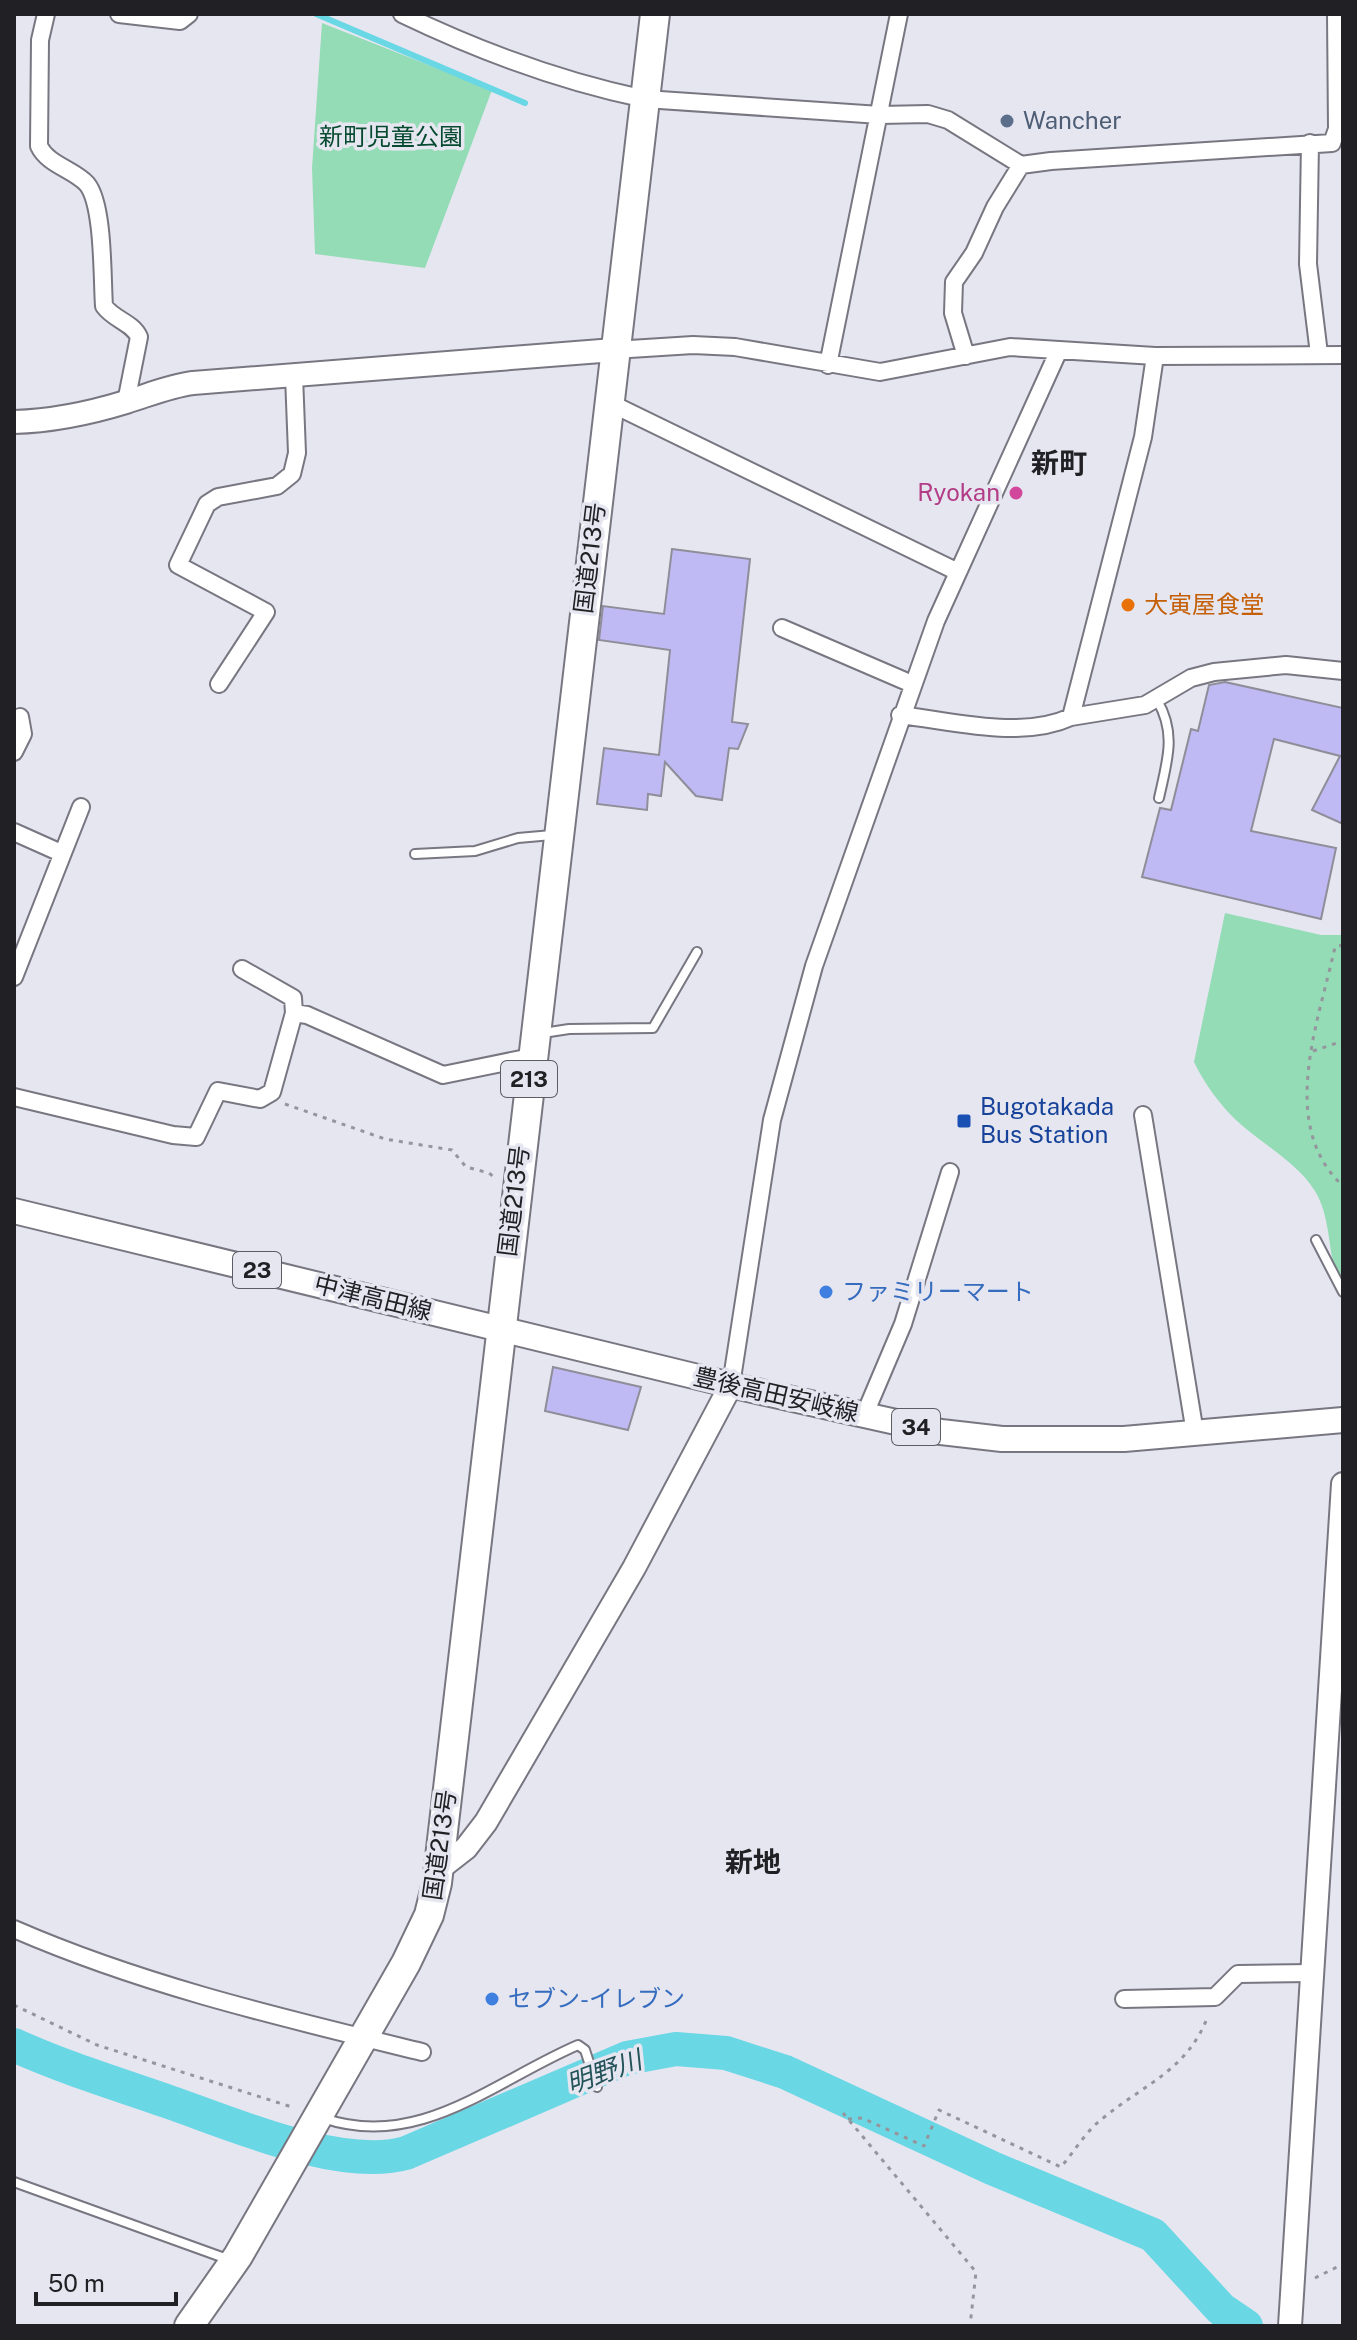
<svg xmlns="http://www.w3.org/2000/svg" width="1357" height="2340" viewBox="0 0 1357 2340" font-family="'Public Sans','Noto Sans JP',sans-serif">
  <rect width="100%" height="100%" fill="#e6e6f1"/>
  <path fill="#93dcb5" d="M322,23l170,67 -67,178 -110,-14 -3,-86z
    M1225,913l96,22h22v355c-17,-30 -10,-70 -28,-99 -19,-30 -52,-46 -78,-70 -17,-16 -33,-38 -43,-59z"/>
  <g fill="none" stroke-linecap="round" stroke-linejoin="round">
    <path stroke="#6ad7e4" stroke-width="6" d="M316,14l209,89"/>
    <path stroke="#6ad7e4" stroke-width="34" d="M14,2045c53,24 107,40 161,59 62,22 167,67 231,49l221,-95 49,-9 50,4 59,19 207,96 161,67 68,74 25,17"/>
  </g>
  <path fill="#bfbaf4" stroke="#8e8d98" stroke-width="2" d="M672,549l78,10 -18,163 16,2 -10,25 -9,-1 -7,52 -26,-4 -31,-34 -4,34 -13,-2 -1,16 -50,-6 7,-56 55,7 11,-105 -71,-10 4,-34 61,8z
    M1225,682l118,26v116l-31,-14 28,-54 -66,-17 -23,92 85,17 -15,71 -179,-42 18,-69 11,2 20,-81 7,2 11,-46z
    M553,1367l88,20 -13,43 -83,-19z"/>
  <g fill="none" stroke-linecap="round" stroke-linejoin="round">
    <g stroke="#787781" stroke-width="12">
      <path id="lane" d="M1157,700c20,34 10,61 2,98
        M415,854l60,-3 43,-13 34,-3
        M543,1033l26,-4 84,-1 44,-76
        M1316,1240l27,52
        M323,2118c96,33 171,-37 255,-73l7,5 12,37
        M14,2182l216,78"/>
    </g>
    <g stroke="#787781" stroke-width="20">
      <path id="street" d="M46,14l-6,26 -1,106c9,19 34,23 48,38 17,21 15,94 17,122 10,14 28,16 35,31l-13,65
        M119,14l61,7 9,-7
        M402,14c79,38 157,67 243,85l235,16 48,-1 20,6 73,45 30,-4 281,-18 5,-14 -1,-115
        M1310,143l-2,121 11,90
        M614,350l79,-5 42,2 145,25 130,-25 145,9 188,-1
        M966,356l-13,-43 1,-31 20,-29 21,-46 26,-42
        M828,365l71,-351
        M608,402l350,170
        M782,628l130,56
        M219,684l47,-72 -88,-47 29,-61 11,-7 59,-11 15,-12 5,-21 -3,-77
        M900,715c53,6 121,25 171,2l72,-280 12,-81
        M1071,717l74,-12 46,-27 23,-6 72,-7 57,6
        M14,752l9,-18 -3,-17
        M14,832l47,21
        M14,977l67,-170
        M294,1013l13,2 136,60 88,-18
        M14,1097l159,38 23,2 22,-46 42,8 12,-7 22,-79 -1,-15 -51,-29
        M1143,1115l52,318
        M731,1385l41,-265 42,-154 122,-345 123,-271
        M864,1416l39,-92 47,-152
        M14,1929c131,57 269,89 408,123
        M1124,1999l91,-2 23,-23 74,-1"/>
    </g>
    <g stroke="#787781" stroke-width="26">
      <path id="secondary" d="M14,422c38,-1 76,-9 112,-20 23,-7 43,-16 67,-19l421,-33
        M439,1869l27,-21 20,-26 148,-254 97,-183
        M1290,2326l53,-842"/>
    </g>
    <g stroke="#787781" stroke-width="28">
      <path id="primary" d="M14,1211l729,177 198,44 61,7h122l219,-19"/>
    </g>
    <g stroke="#787781" stroke-width="32">
      <path id="highway" d="M189,2326l49,-70 168,-293 23,-48 8,-32 218,-1869"/>
    </g>
    <path stroke="#95959d" stroke-width="3" stroke-dasharray="4 6" stroke-linecap="butt" d="M1343,945l-8,2c-16,74 -58,178 8,239
      M1313,1051l30,-10
      M285,1104l100,35 67,11 14,17 23,6 7,6
      M14,2005l83,40 198,63
      M843,2113l133,159 -6,54
      M848,2119l14,-1 62,28 15,-36 122,57c13,-15 25,-36 41,-48 42,-35 85,-48 106,-103
      M1315,2278l28,-14"/>
    <use href="#lane" stroke="#fff" stroke-width="8"/>
    <use href="#street" stroke="#fff" stroke-width="16"/>
    <use href="#secondary" stroke="#fff" stroke-width="22"/>
    <use href="#primary" stroke="#fff" stroke-width="24"/>
    <use href="#highway" stroke="#fff" stroke-width="28"/>
  </g>
  <circle fill="#5c6f8a" stroke="#e6e6f1" stroke-width="3" cx="1007" cy="121" r="8"/>
  <circle fill="#d1479c" stroke="#e6e6f1" stroke-width="3" cx="1016" cy="493" r="8"/>
  <circle fill="#e8710a" stroke="#e6e6f1" stroke-width="3" cx="1128" cy="605" r="8"/>
  <rect fill="#1a4fb4" stroke="#e6e6f1" stroke-width="3" x="956" y="1113" width="16" height="16" rx="4"/>
  <g fill="#3f7fe0" stroke="#e6e6f1" stroke-width="3">
    <circle cx="826" cy="1292" r="8"/>
    <circle cx="492" cy="1999" r="8"/>
  </g>
  <g text-anchor="middle" stroke-width="7" stroke-linejoin="round" paint-order="stroke">
    <g fill="#e6e6f1" stroke="#5c5c62" stroke-width="2">
      <rect x="501" y="1061" width="56" height="36" rx="6"/>
      <rect x="233" y="1252" width="48" height="36" rx="6"/>
      <rect x="892" y="1409" width="48" height="36" rx="6"/>
    </g>
    <g font-size="22" font-weight="bold" fill="#212125">
      <text x="529" y="1087">213</text>
      <text x="257" y="1278">23</text>
      <text x="916" y="1435">34</text>
    </g>
    <g font-size="24" fill="#4e5e75" stroke="#e6e6f1" text-anchor="start">
      <text x="1023" y="129">Wancher</text>
    </g>
    <g font-size="24" fill="#064a2f" stroke="#e6e6f1">
      <text x="391" y="145">新町児童公園</text>
    </g>
    <g font-size="24" fill="#b23c85" stroke="#e6e6f1" text-anchor="end">
      <text x="1000" y="501">Ryokan</text>
    </g>
    <g font-size="24" fill="#212125" stroke="#e6e6f1">
      <text transform="translate(590 558) rotate(-83)" y="8">国道213号</text>
      <text transform="translate(514 1201) rotate(-83)" y="8">国道213号</text>
      <text transform="translate(373 1298) rotate(14)" y="8">中津高田線</text>
      <text transform="translate(776 1395) rotate(13)" y="8">豊後高田安岐線</text>
      <text transform="translate(440 1845) rotate(-82)" y="8">国道213号</text>
    </g>
    <g font-size="24" fill="#c56008" stroke="#e6e6f1" text-anchor="start">
      <text x="1144" y="613">大寅屋食堂</text>
    </g>
    <g font-size="24" fill="#164399" stroke="#e6e6f1" text-anchor="start">
      <text x="980" y="1115">Bugotakada<tspan x="980" dy="28">Bus Station</tspan></text>
    </g>
    <g font-size="24" fill="#366cbe" stroke="#e6e6f1" text-anchor="start">
      <text x="842" y="1300">ファミリーマート</text>
      <text x="508" y="2007">セブン-イレブン</text>
    </g>
    <g font-size="26" font-style="italic" fill="#235359" stroke="#e6e6f1">
      <text transform="translate(604 2072) rotate(-20)" y="9">明野川</text>
    </g>
    <g font-size="28" font-weight="bold" fill="#212125" stroke="#e6e6f1">
      <text x="1059" y="473">新町</text>
      <text x="753" y="1872">新地</text>
    </g>
  </g>
  <rect width="1357" height="2340" fill="none" stroke="#212125" stroke-width="32"/>
  <path d="M36 2292v12h140v-12" fill="none" stroke="#212125" stroke-width="4"/>
  <text x="48" y="2292" font-size="24" fill="#212125" stroke="#e6e6f1" stroke-width="6" paint-order="stroke">50 m</text>
</svg>
